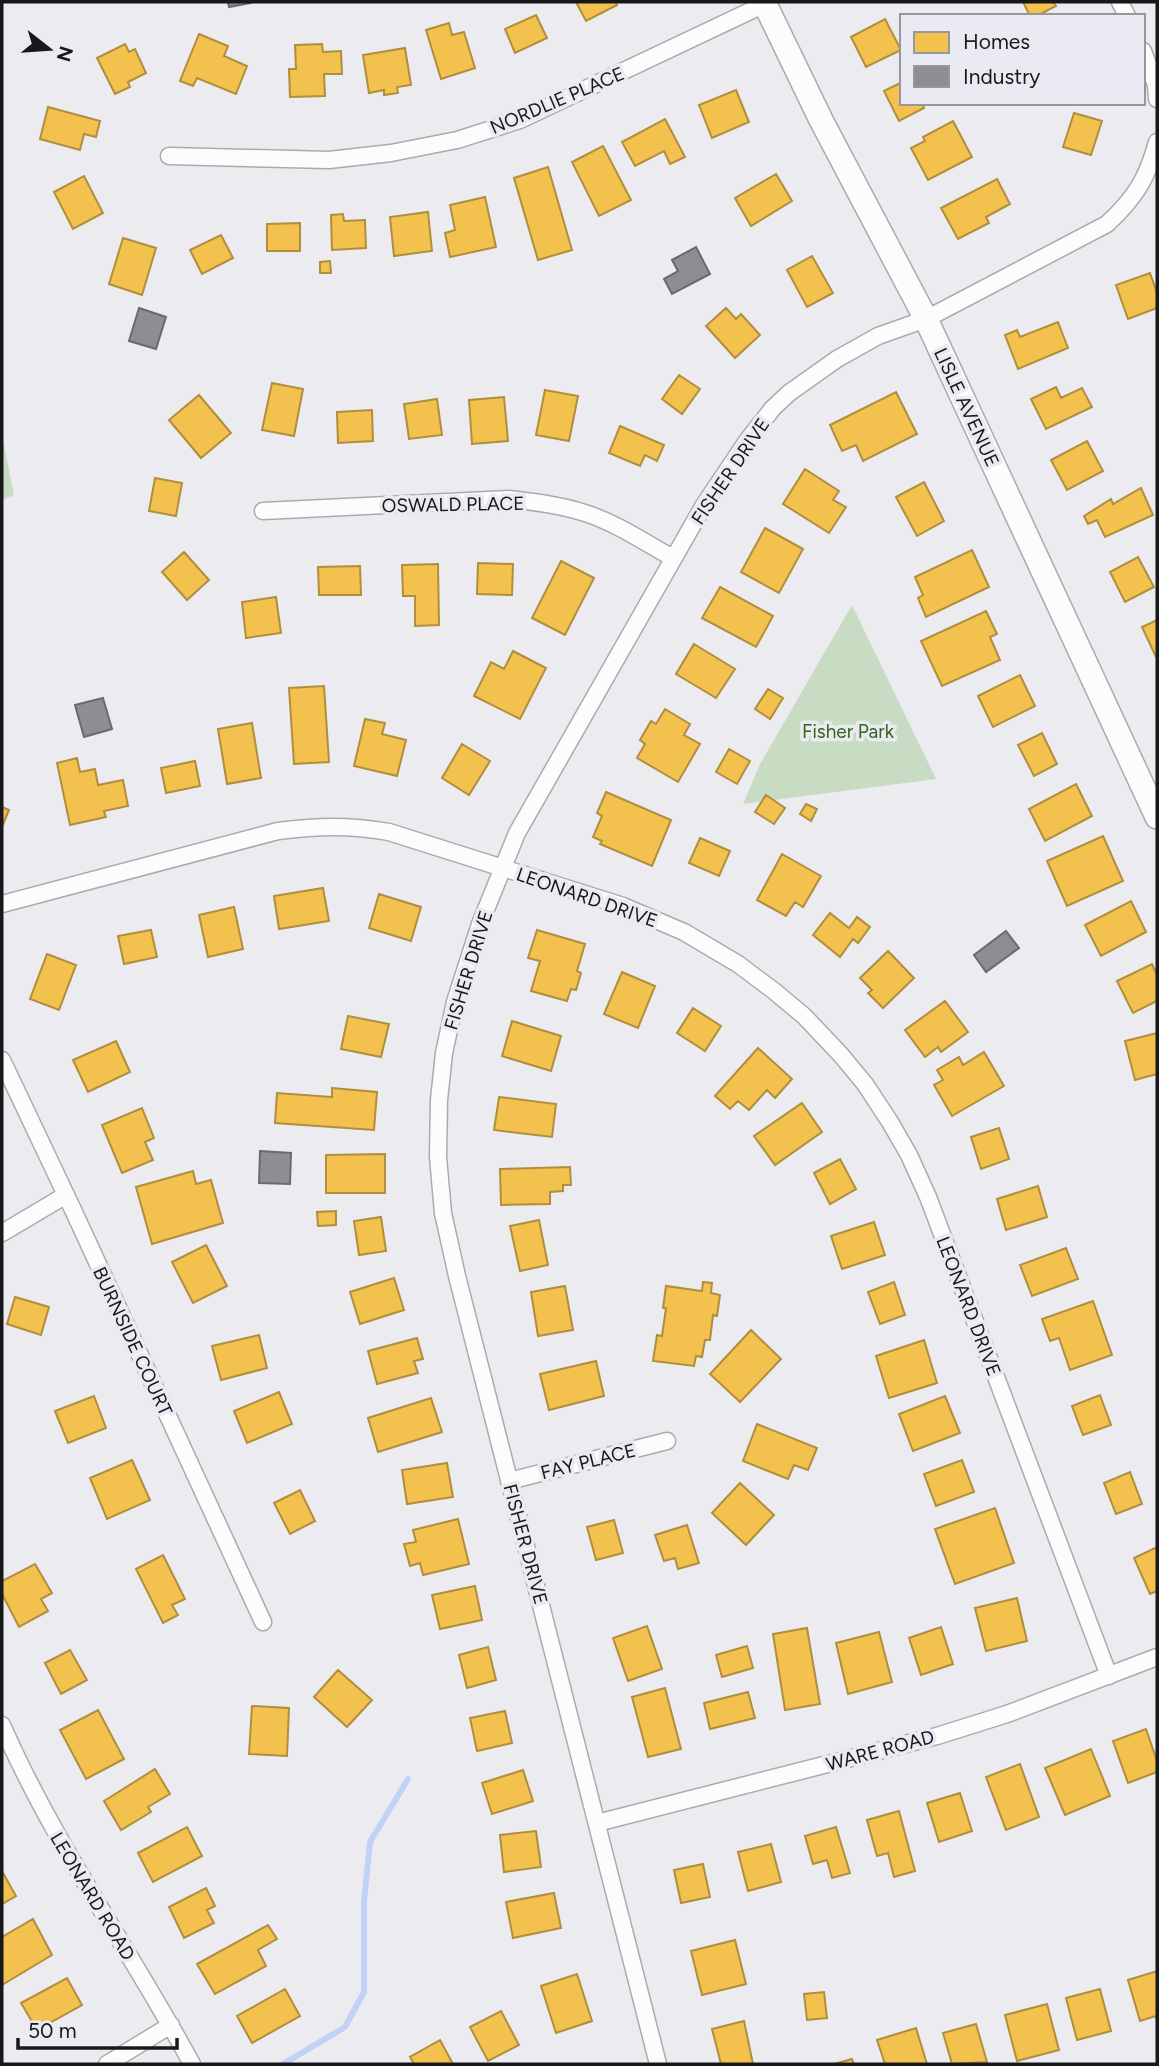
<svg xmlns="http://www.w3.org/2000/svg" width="1159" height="2066" viewBox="0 0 1159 2066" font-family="Figtree,sans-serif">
  <rect width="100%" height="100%" fill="#ececf0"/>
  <path fill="#c8dbc3" d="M2,435l12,60 -12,5z
    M852,605l84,174 -193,25 17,-40z"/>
  <path fill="#f2c14e" stroke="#b08e3e" stroke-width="2" d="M576,2h39l2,3 -31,16z
    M1023,2h30l3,4 -19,10h-7z
    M536,15l11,23 -32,15 -10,-24z
    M885,19l16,31 -35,17 -15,-30z
    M449,23l3,12 12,-3 11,36 -34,11 -15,-49z
    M199,34l29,12 -4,10 23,10 -11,28 -39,-16 -4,8 -13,-5z
    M125,44l4,8 6,-3 11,24 -18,9 2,5 -15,7 -18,-36z
    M322,44l1,8 18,-1 1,23h-18l1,22 -35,1 -1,-28h7l-1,-24z
    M405,48l6,37 -14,2 1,6 -14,2v-5l-15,3 -6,-38z
    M902,82v21h20l2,5 -25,13 -15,-30z
    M736,90l13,32 -37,16 -13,-33z
    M48,107l52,14 -4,16 -12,-3 -4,16 -40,-11z
    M1074,113l28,8 -11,34 -28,-8z
    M665,119l20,38 -15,7 -6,-13 -29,15 -13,-24z
    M953,121l19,36 -44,23 -17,-32 14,-7 -2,-4z
    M603,146l28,54 -32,16 -27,-54z
    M548,167l24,83 -34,10 -24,-82z
    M776,174l16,27 -41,25 -16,-28z
    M84,176l19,37 -30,16 -19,-37z
    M997,179l13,25 -24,13 3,6 -31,16 -17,-31z
    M485,197l11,50 -46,10 -5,-24 10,-3 -5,-25z
    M428,212l4,39 -38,5 -4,-39z
    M343,214l1,7 21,-1 1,28 -34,2 -1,-35z
    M300,223v28h-33v-27z
    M221,235l12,23 -31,16 -12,-24z
    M123,238l33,10 -14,47 -33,-11z
    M812,256l21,37 -26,14 -20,-37z
    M330,261l1,12h-11v-11z
    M1150,273l7,20v15l-29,11 -12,-34z
    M726,308l10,11 5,-5 19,21 -25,23 -29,-32z
    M1058,322l10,26 -50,21 -13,-34 12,-5 3,7z
    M679,375l21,14 -18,25 -20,-15z
    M272,383l31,6 -9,47 -32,-6z
    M1056,387l5,11 21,-10 10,19 -46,22 -15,-30z
    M545,390l33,6 -9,45 -33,-6z
    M896,392l21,42 -54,27 -7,-16 -14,6 -12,-26z
    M199,395l32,38 -30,25 -32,-38z
    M504,397l4,44 -36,3 -3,-44z
    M437,399l5,36 -33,4 -5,-35z
    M372,410l1,31 -35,2 -1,-31z
    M620,426l44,19 -7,16 -12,-6 -5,11 -31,-13z
    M1087,441l16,30 -36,19 -16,-30z
    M805,469l34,22 -6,9 13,7 -17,26 -46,-29z
    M155,478l27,5 -6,33 -27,-5z
    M924,482l20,39 -27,15 -21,-39z
    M1141,488l12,27 -48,22 -8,-17 -9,4 -4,-8 27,-17 2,5z
    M765,528l38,21 -24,44 -38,-21z
    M972,550l17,37 -63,30 -8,-19 5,-3 -8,-18z
    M184,552l25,28 -22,20 -25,-28z
    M1138,557l16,30 -29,15 -15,-30z
    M561,561l33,17 -29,57 -33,-17z
    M478,563l35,1 -1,31 -35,-1z
    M438,564l1,61 -24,1v-30h-12l-1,-31z
    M360,566l1,29h-42l-1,-28z
    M720,587l53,29 -17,31 -54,-29z
    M276,597l5,36 -35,5 -4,-36z
    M986,611l11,23 -7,3 10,23 -58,26 -21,-45z
    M1157,620v37h-1l-14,-30z
    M694,644l41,25 -19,29 -40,-24z
    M513,651l33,17 -26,51 -46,-23 17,-34 13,7z
    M1020,675l15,31 -42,21 -15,-31z
    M324,686l5,76 -35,2 -5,-76z
    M768,689l15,9 -13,21 -15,-10z
    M665,709l25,15 -6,11 16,9 -22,38 -41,-24 8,-14 -5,-4 11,-19 5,3z
    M365,719l20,4 -3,11 24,6 -9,36 -43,-10z
    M252,723l9,55 -34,6 -9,-55z
    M1042,733l15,31 -23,12 -16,-31z
    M462,744l28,17 -21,34 -27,-17z
    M729,749l21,12 -13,23 -21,-12z
    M77,758l3,14 15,-3 3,16 25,-5 5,26 -24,5 2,6 -36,8 -13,-62z
    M195,761l5,25 -34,7 -5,-25z
    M1076,784l16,32 -47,25 -16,-32z
    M606,792l65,28 -19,46 -52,-22 2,-3 -9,-4 9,-21 -5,-3z
    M766,795l19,13 -11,16 -19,-12z
    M806,804l11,5 -6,12 -11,-7z
    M2,807l7,3 -7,17z
    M1103,836l20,45 -56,25 -20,-45z
    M700,838l30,13 -11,25 -30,-13z
    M782,854l39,22 -18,31 -8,-5 -9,14 -29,-16z
    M323,888l6,33 -50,8 -5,-33z
    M379,894l42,13 -10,34 -42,-13z
    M1131,901l15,31 -45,24 -16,-31z
    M234,907l9,42 -35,8 -9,-42z
    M830,913l19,15 8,-11 13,10 -12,16 -5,-4 -13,18 -27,-22z
    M151,930l6,27 -33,7 -6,-28z
    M537,930l48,14 -8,27 4,2 -5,17 -5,-1 -4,12 -36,-10 9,-30 -12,-3z
    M888,951l26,27 -31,30 -15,-15 4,-3 -12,-12z
    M47,954l29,11 -17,45 -29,-11z
    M1152,964l5,11v26l-24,12 -16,-32z
    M622,972l33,14 -17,42 -34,-14z
    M945,1001l23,31 -27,20 -3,-5 -13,10 -20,-27z
    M693,1008l28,18 -16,25 -28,-18z
    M348,1016l41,8 -8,33 -40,-8z
    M512,1021l49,15 -10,35 -49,-15z
    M1157,1033v41l-22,6 -10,-39z
    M116,1041l14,31 -42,20 -15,-32z
    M758,1048l34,31 -17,19 -8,-8 -18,20 -11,-9 -8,8 -15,-13z
    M984,1052l20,34 -52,30 -18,-31 9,-5 -6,-10 22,-13 4,8z
    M332,1088l45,4 -3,38 -99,-7 2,-30 55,4z
    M499,1097l57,7 -4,33 -58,-7z
    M802,1103l20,29 -47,33 -21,-29z
    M142,1108l12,30 -9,4 8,18 -31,13 -20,-48z
    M999,1128l10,31 -28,10 -10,-32z
    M385,1154v39h-59v-38z
    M840,1159l16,30 -26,15 -16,-31z
    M570,1167l1,18h-8v6l-13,1v12l-49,1 -1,-36z
    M193,1171l3,13 15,-4 12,43 -71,21 -16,-57z
    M1038,1186l9,31 -41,13 -9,-31z
    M336,1211v14l-18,1 -1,-14z
    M381,1217l5,34 -27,4 -5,-34z
    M539,1220l9,45 -28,6 -10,-45z
    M874,1222l11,33 -43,14 -11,-33z
    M206,1245l21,41 -34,17 -21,-41z
    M1066,1248l12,31 -46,17 -12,-31z
    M394,1278l10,32 -44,14 -10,-32z
    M703,1282l9,1 -1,10 9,2 -3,21 -4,-1 -3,25h-5l-3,17 -6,-1 -2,10 -41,-5 4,-26 5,1 4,-28h-3l3,-22 36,5z
    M894,1282l11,33 -25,9 -12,-32z
    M565,1286l8,44 -35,6 -7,-44z
    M15,1297l34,10 -8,28 -34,-11z
    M1093,1301l19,54 -42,15 -11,-32 -9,3 -8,-22z
    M751,1330l30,29 -41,43 -30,-28z
    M259,1335l8,33 -46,12 -9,-34z
    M417,1338l6,21 -9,2 4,12 -41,11 -9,-33z
    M924,1340l13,43 -48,15 -13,-42z
    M596,1361l8,35 -55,14 -9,-36z
    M279,1392l13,32 -45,19 -13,-32z
    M1100,1395l11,30 -28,10 -11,-29z
    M94,1396l12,32 -38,15 -13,-32z
    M945,1396l15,37 -47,18 -14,-37z
    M431,1398l11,34 -64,20 -10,-34z
    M757,1424l60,24 -9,22 -14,-5 -6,14 -45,-18z
    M132,1460l18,40 -43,19 -17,-41z
    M962,1460l12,32 -38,14 -12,-32z
    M447,1463l6,34 -46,7 -5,-34z
    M1130,1472l12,32 -26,10 -12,-31z
    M740,1483l34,32 -28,30 -34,-32z
    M300,1490l15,31 -25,13 -16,-31z
    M995,1508l19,55 -59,21 -20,-55z
    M458,1519l11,45 -46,11 -3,-12 -10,3 -6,-22 12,-2 -3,-12z
    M614,1520l9,33 -27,7 -9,-33z
    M687,1525l12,38 -21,6 -3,-11 -11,3 -9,-26z
    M1157,1547v44l-7,3 -16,-36z
    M163,1555l22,44 -13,6 6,10 -15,8 -27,-54z
    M35,1564l17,29 -11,6 7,12 -29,16 -17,-33v-13z
    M475,1586l7,34 -42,9 -8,-34z
    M1017,1598l10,43 -41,10 -11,-43z
    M647,1626l15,43 -34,12 -15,-43z
    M941,1627l12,37 -32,11 -12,-37z
    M807,1628l13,76 -35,6 -12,-76z
    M879,1632l13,50 -44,12 -12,-51z
    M747,1646l6,22 -31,9 -6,-22z
    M488,1647l8,33 -29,8 -8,-33z
    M70,1650l17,30 -26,14 -16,-31z
    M338,1670l34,30 -25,27 -33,-30z
    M665,1688l16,61 -33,8 -16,-60z
    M748,1692l7,26 -45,11 -6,-26z
    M252,1706l37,2 -2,48 -38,-2z
    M98,1710l26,49 -38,20 -26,-49z
    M505,1711l7,32 -35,8 -7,-33z
    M1146,1729l11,32v11l-29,11 -15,-42z
    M1091,1749l19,47 -45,19 -20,-47z
    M1020,1764l19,53 -33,13 -20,-53z
    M155,1769l15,25 -22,13 3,5 -30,18 -17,-29z
    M523,1770l10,31 -41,13 -10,-31z
    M960,1793l12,38 -33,11 -12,-39z
    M899,1811l16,60 -21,6 -6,-24 -11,3 -10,-36z
    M187,1827l15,29 -49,26 -15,-29z
    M836,1827l14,46 -18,5 -5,-18 -14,4 -8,-28z
    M536,1831l5,36 -37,5 -4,-37z
    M771,1844l10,38 -33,9 -10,-39z
    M703,1864l7,33 -29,6 -7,-33z
    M2,1871l14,25 -14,8z
    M206,1888l9,18 -8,4 7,13 -30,15 -15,-31z
    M554,1893l7,35 -48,10 -7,-36z
    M33,1919l19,36 -50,30v-48z
    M268,1925l9,14 -19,11 8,16 -51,28 -18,-30z
    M735,1940l11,44 -44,11 -11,-44z
    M1157,1971v50l-1,-5 -16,5 -12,-41z
    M577,1974l15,47 -36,12 -15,-47z
    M67,1978l15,27 -45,25 -16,-27z
    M285,1989l15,27 -48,27 -15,-27z
    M1100,1989l11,42 -34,9 -11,-42z
    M824,1992l3,26 -20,2 -3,-26z
    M1047,2004l12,46 -42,11 -12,-46z
    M501,2011l18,34 -31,16 -18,-34z
    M744,2021l9,43h-32l-9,-35z
    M976,2024l11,38 -35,2 -9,-31z
    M916,2028l11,36h-42l-8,-24z
    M440,2040l13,24h-39l-4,-7z
    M852,2059l2,5h-20z"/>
  <path fill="#8d8d92" stroke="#6a6a6e" stroke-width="2" d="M228,2h23v1l-22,4z
    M696,247l14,27 -38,20 -8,-15 14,-8 -6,-11z
    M139,308l27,9 -10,32 -27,-8z
    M103,698l9,31 -28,8 -9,-32z
    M1006,931l13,17 -33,24 -12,-17z
    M260,1151l31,2 -1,31 -31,-1z"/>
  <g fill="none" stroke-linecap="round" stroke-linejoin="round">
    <path stroke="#c1d2f6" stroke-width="6" d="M283,2064l62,-37 19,-35v-90l6,-60 38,-63"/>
    <g stroke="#aaabad" stroke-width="19">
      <path id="street" d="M1120,2l7,14
        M1143,51l13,34 1,14
        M169,156l160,4 62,-7 66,-13 63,-20 245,-116
        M263,511l246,-12c26,3 51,6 76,14 31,10 59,29 88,45
        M2,904l276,-73c40,-5 71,-6 111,1l234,74 61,26 54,32 36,27 30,25 37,39 24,29 25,38 19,33 19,42 181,479
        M2,1060l72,152 189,410
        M2,1233l64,-38
        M509,1481l158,-40
        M2,1725c52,119 128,225 190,339
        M597,1823l340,-87 70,-22 150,-57
        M107,2064l64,-39
        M658,2064l-201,-788 -14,-63 -5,-56 1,-57 5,-47 11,-51 25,-78 37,-91 187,-328 43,-64 26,-33 16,-15 48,-34 41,-23 48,-17 181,-95c28,-26 40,-45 50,-82"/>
    </g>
    <g stroke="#aaabad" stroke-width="26">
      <path id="secondary" d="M764,2l57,118 105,199 231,498"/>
    </g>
    <use href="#street" stroke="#fcfcfd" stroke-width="16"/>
    <use href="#secondary" stroke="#fcfcfd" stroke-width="23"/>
  </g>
  <g text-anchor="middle" stroke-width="7" stroke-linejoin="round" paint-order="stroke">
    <g font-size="19" fill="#17181a" stroke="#eaebf2">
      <text transform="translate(557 100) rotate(-23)" y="7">NORDLIE PLACE</text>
      <text transform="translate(967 407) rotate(65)" y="7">LISLE AVENUE</text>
      <text transform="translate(730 471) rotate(-56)" y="7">FISHER DRIVE</text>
      <text transform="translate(453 504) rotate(-1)" y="7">OSWALD PLACE</text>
      <text transform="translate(587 897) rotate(19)" y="7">LEONARD DRIVE</text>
      <text transform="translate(468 970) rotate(-73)" y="7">FISHER DRIVE</text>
      <text transform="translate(969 1306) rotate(69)" y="7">LEONARD DRIVE</text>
      <text transform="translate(133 1341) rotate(65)" y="7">BURNSIDE COURT</text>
      <text transform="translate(588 1461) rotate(-14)" y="7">FAY PLACE</text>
      <text transform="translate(526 1544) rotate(75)" y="7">FISHER DRIVE</text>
      <text transform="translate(880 1750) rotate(-15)" y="7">WARE ROAD</text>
      <text transform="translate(93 1896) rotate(59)" y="7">LEONARD ROAD</text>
    </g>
    <g font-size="19" fill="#306616" stroke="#eaebf2">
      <text x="848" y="738">Fisher Park</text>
    </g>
  </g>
  <rect width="1159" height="2066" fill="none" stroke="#17181a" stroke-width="7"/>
  <rect x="900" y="14" width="245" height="91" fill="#eaebf2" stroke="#96979c" stroke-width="2"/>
  <rect x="914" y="32" width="35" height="21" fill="#f2c14e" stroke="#96979c" stroke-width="2"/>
  <text x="963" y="49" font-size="21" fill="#17181a">Homes</text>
  <rect x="914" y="66" width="35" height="21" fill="#8d8d92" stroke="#96979c" stroke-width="2"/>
  <text x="963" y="84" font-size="21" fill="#17181a">Industry</text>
  <g transform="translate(49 49) rotate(107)" stroke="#eaebf2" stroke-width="5" paint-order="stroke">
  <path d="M0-5L12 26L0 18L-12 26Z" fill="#17181a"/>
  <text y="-10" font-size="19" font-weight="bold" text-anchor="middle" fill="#17181a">N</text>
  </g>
  <path d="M18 2038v10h159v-10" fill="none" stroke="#17181a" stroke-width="3.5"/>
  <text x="28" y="2038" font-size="21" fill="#17181a" stroke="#eaebf2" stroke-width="5" paint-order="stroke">50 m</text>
</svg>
